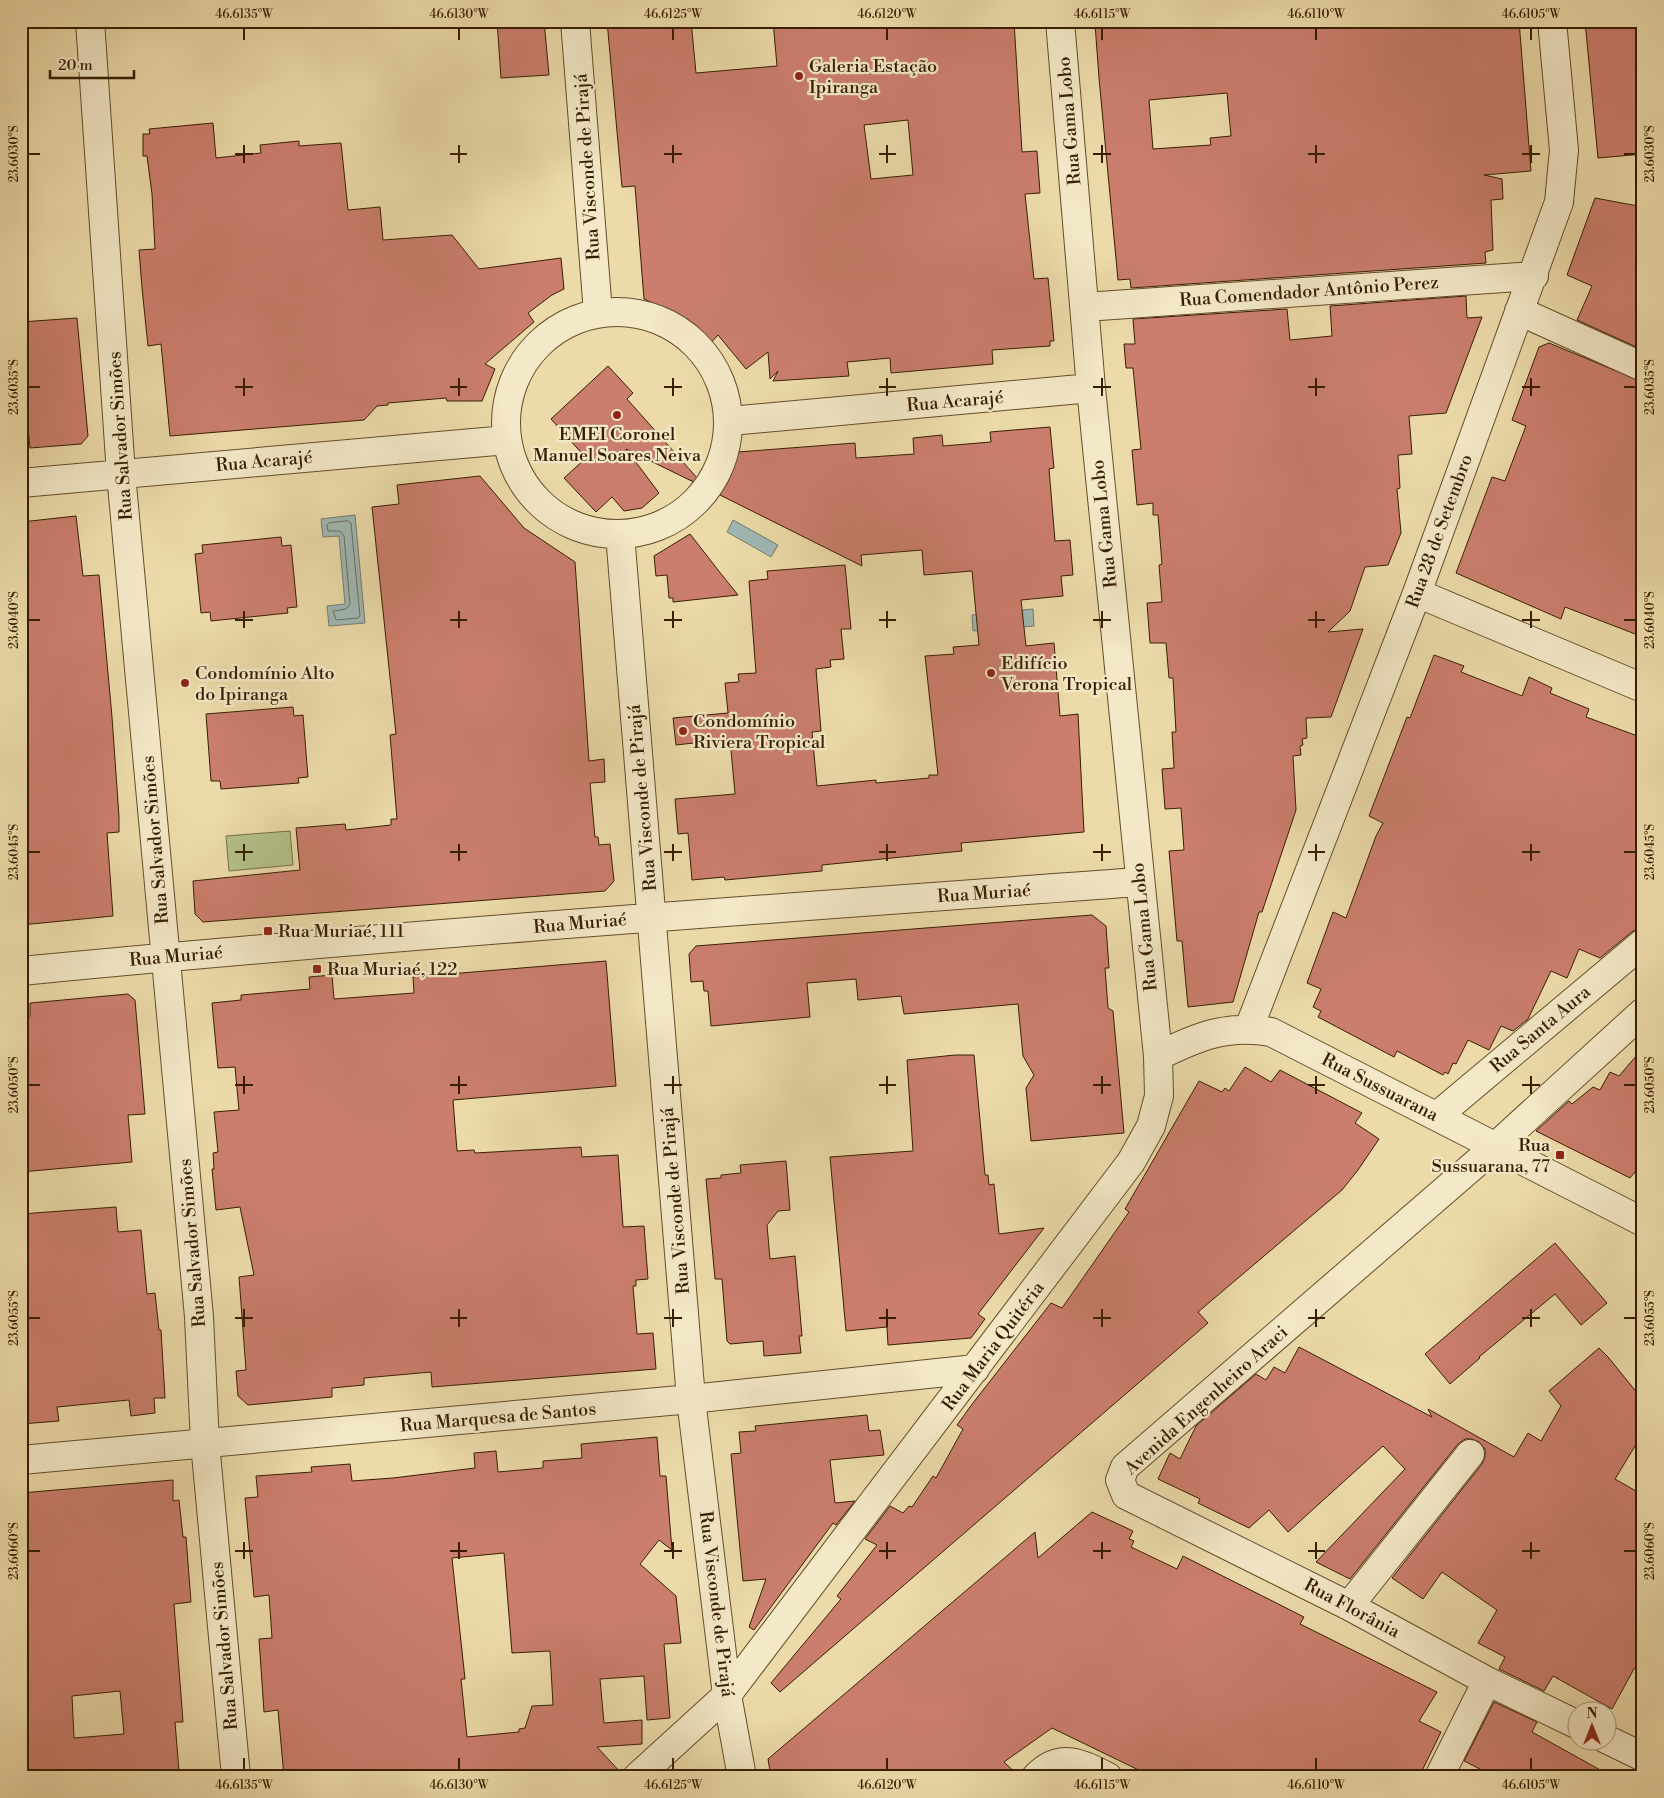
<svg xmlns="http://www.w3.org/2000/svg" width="1664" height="1798" viewBox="0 0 1664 1798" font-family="'Libre Bodoni',serif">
  <rect width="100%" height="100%" fill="#ecdba9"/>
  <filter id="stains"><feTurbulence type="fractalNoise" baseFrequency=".004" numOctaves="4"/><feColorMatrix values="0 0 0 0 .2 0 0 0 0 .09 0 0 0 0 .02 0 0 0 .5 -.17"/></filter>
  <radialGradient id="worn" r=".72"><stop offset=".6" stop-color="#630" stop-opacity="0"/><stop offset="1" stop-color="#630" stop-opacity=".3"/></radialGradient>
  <path fill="#b4c18b" stroke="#767046" d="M290,831l3,34 -64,6 -3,-35z"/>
  <path fill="#9fb8b5" stroke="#757a6d" d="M355,515l10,108 -36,3 -2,-20 18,-2 -6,-68 -16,1 -2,-18z
    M733,520l45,25 -7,12 -44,-25z
    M1033,609l1,17 -61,5 -1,-16z"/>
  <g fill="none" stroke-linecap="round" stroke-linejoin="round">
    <path stroke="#6b6b5a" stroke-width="1" d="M348,521l3,2 9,93 -2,2 -22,2 -3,-9 13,-2 4,-5 -6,-68 -4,-5h-12l-1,-6 2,-2z"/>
  </g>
  <path fill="#cb7e6e" stroke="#371e00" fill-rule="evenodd" d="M497,21h47l5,54 -48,3z
    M607,21h84l5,52 81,-7 -4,-45h241l8,131 15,-1 3,42 -15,1 9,85 14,-1 6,63h-4v5l-58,4 1,14 -102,9 -1,-15 -43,4 2,14 -76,5 5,-10 -8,8 -2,-27 -22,17 -28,-34 -10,11 -35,-27 4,-5 -33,-15 -9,-113 -13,1zM908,120l5,55 -42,4 -7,-54z
    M1107,21h412l12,150 -47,4 18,4 1,20 -12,1 2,50 -8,2 1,11 -355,25 -1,-9 -12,1 -19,-202 -4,-54 13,-1zM1227,93l4,43 -21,2 1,7 -58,4 -4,-49z
    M1585,21h58v133l-45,4z
    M213,123l3,35 45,-5 -1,-8 39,-4v5l42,-3 7,67 32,-3 3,33 69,-5 27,34 82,-11 3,31 -12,6 -24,18 6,9 -49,42 10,5 -13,32h-35l-1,-3 -58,5v2l-11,1 -13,14 -194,16 -9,-92 -13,2 -6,-58 -3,-38 16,-1 -3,-55 -5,-38h-4v-22h7l-1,-5z
    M1595,198l48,9v143l-66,-30 15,-34 -25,-11z
    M1466,296l1,22 15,-1 -36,96 -37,3 3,38 -14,1 2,33 -3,1 4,44 -13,32 -23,2 -15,44 -22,21 35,-3 -32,88 -25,1 1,20 -5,1 1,6 -3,1 1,9 -8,1 3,54 -34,102h-3l-26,90 -45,5 -6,-66h-5l-8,-90 15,-1 -3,-42 -16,1 -3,-40 12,-1 -2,-36h4l-3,-54h-4l-3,-35h-16l-3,-40 15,-1 -3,-37 3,-1 -4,-49h-5v-12l-16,2 -5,-55 9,-1 -8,-81h-7l-2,-24h11l-2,-25 154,-10 3,31 42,-4 -2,-30z
    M77,318l11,118 -7,8 -51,4 -2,-20 -7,1v-107z
    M1549,343l94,39v255l-78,-30 -4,12 -105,-46 36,-96 13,4 21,-55 -14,-6 27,-73z
    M608,366l25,27 -6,6 79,89 -80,-39 33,44 -17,15 -18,3 -12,-14 -16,15 -32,-34 22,-20 -35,-39z
    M1050,427l4,41 -5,1 6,72 15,-1 3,35 -12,1 2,20 -42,4 5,46 28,-3 6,73 18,-2 6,118 -123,11 1,8 -140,14v6l-97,9 -1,-3 -32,3 -4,-47 -10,1 -3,-35 60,-5 -5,-55 -54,6 -3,-27 55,-5 -3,-30 14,-1 -1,-8 18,-1 -7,-92 19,-2 -1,-8 78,-6 6,64h-10l3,30 -14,1 1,7 -15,2 5,62 -9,1 5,54 59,-6v3l53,-5v-3h9l-13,-119 29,-2 -1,-7 26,-2 -7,-74 -48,4 -2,-25 -61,5 1,11 -142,-71v-9l18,-34 117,-9 1,15 58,-4 -1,-16 29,-3 1,11 48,-4 -1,-10z
    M480,476l44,52 51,34 14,199 15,-2 1,23 -15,1 5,54h3l1,8 11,-1 4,37 -9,10 -402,31 -8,-8 -2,-33 107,-11 -4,-42 49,-4 1,6 45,-5v-6h6l-7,-84 6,-1 -24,-227 27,-3 -2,-19z
    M76,516l7,60 16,-1 13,142 7,100v15l-12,1 6,83 -92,9v-403z
    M690,534l28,36 20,25 -65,7v-4h-4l-2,-23 -11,1 -2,-20z
    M281,537l1,9 9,-1 6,62 -10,1 1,5 -77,8 -1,-9 -9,1 -6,-59 8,-1 -1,-8z
    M1434,655l30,11 -3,6 61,24 7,-19 23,11 -2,5 39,16 -3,8 57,21v190l-10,3 -33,27 -21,-9 -12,29 -16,-7 -23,48 -15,12 -12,-5 -12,24 -21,-10 -12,24 -3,-1 -5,11 -3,-2 -2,3 -46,-24 -3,6 -76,-40 3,-6 -8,-4 8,-18 -14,-6 26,-71 13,6 30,-82 7,-13 -14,-7 38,-99 3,1z
    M293,707l1,9 9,-1 5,62 -10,1 1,5 -78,6 -1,-8h-9l-5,-67z
    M1092,915l14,11 3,42h-4l3,40 5,3 11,122 -93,8 -5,-53 8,-13 -11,-19 -5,-52 -114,10 -3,-18 -43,4 -2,-21 -49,4 3,34 -99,9 -3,-35h-4l-1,-10 -12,1 -2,-28 7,-8z
    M606,961l10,125 -163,14 4,51 17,-1 1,3 106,-6 1,10 36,-2 5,72 21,-1 4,53 -12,1v6h-3l4,48 16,-1 3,36 -224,18 -1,-15 -67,6v7l-32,3v9l-84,8 -10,-9 -2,-25 10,-1 -7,-93 15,-2 -14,-68 -24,3 -4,-41h2l-1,-16 5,-1 -4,-40 25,-2 -4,-43 -17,1 -6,-65 29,-3v-5l69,-6 -1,-12 23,-2 2,24 80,-6 -1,-16z
    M128,994l7,6 10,114 -17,1 4,47 -111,10v-155l9,-1v-13z
    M1643,1048v114l-13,16 -94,-47 33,-30 3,3 21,-17 7,3 10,-18 9,4z
    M955,1055h19l11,120h3l1,10 5,-1 5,50 45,-6 -66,86 7,5 -14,19 -83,7 -1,-18 -41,4 -16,-174 83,-6 -6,-91z
    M1245,1067l26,15 9,-12 82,43 -7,10 24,16 -21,31 -16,20 -144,122 10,11 -428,369 -9,-9 70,-84 -4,-3 40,-51 -12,-6 25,-33 13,7 6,-7 3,1 21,-31 3,2 27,-49 -6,-4 16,-22 78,-100 11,5 67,-96 -4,-3 74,-128 23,11 3,-4 4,3z
    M786,1161l4,49 -12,1 -11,14 3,34 25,-3 7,80h-3l2,17 -37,3 -1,-15 -33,3 -3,-3 -5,-62h-7l-9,-100 15,-1v-3l20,-2 -1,-8z
    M116,1207l2,25 23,-2 6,64 8,-1 4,37h2l4,68h-11l1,15 -24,3 -2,-16 -72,7 2,14 -38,3v-210z
    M1555,1243l52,60 -26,22 -26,-31 -76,63 1,1 -30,26 -25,-30z
    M1299,1347l133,70 -4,-8 86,48 14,-24 13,8 20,-35 -12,-15 50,-43 9,9 35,43v33l-28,46 28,16v176l-8,-4 -23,42 -59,-33 -9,15 -45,-22 6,-12 -27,-14 19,-33 -55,-38 -19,27 -31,-21 90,-114 3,-7v-8l-6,-7 -7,-3h-7l-7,5 -108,135 -34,-17 89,-93 -22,-23 -95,86 -19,-22 -20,18 -51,-25 2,-4 -42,-20 12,-26 10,6 16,-33 60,-52 10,6 8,-13 11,6z
    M867,1415l2,16 11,-1 4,25 -54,5 5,43 20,-2 -19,24 -3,-2 -79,107 -5,-3 17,-48 -23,2 -12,-127 10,-1 -2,-21 17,-1 -1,-5z
    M657,1437l3,39h6l6,74 -13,-10 -19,24 36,32 5,47 -17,1 6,74 -23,2 -3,-44 -44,3 4,44 38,-3v24l-45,3 25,27v3h-213l-1,-6 -50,6h-74l-6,-67 -14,2 -5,-73 13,-1 -3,-43 -15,2 -9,-99 13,-1 -2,-21 56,-4 -1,-5 39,-3 2,17 41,-3 82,-10 -1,-15 22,-2 2,21 45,-4v-7l39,-3 -1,-14zM504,1553l8,100 38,-2 3,54 -21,1 -7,22 -6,1v3l-52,5 -6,-58h4l-13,-121z
    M173,1480v21l6,-1 4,37h3l5,65 -17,2 9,118h-8l4,49 -81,6h-77v-284zM120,1691l4,43 -50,4 -2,-42z
    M1092,1512l41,19 -4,8 5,2 -3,6 46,22 6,-13 121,61 -4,7 137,68 -18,29 22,11 -22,45h-266l-101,-49 -48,34 16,15h-249l-3,-18 267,-227 3,26z
    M1494,1702l43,20 -5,10 81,45h-137l4,-8 -16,-8z"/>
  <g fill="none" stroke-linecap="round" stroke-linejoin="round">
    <g stroke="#644d2a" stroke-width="30">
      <path id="minor" d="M90,21l31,453 78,843 6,126 31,334
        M575,21l23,292
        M1085,307l449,-31
        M1519,311l124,56
        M506 423a111 111 0 1 1 222 0a111 111 0 1 1-222 0Z
        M730,421l361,-33
        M21,483l486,-43
        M620,534l71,865 36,296 15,82
        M1417,593l226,95
        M21,971c372,-36 745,-62 1118,-89
        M1249,1028l168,-435 142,-391 5,-52 -12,-129
        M1158,1056c39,-19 69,-32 113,-24l372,190
        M1437,1116l206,-173
        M21,1460l670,-61 284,-30
        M1349,1606l121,-152
        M1576,1724l-89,-43 -138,-75 -223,-111 -6,-15 5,-13 371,-321 147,-134
        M1606,1739l37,18
        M637,1777l90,-82 404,-533 20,-36 8,-30 -1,-40 -67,-668 -31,-367
        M1036,1777c24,-25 45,-14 72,0
        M1439,1777l48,-96"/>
    </g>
    <use href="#minor" stroke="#f3e8c7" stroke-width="28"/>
  </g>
  <path fill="none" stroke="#371e00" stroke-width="2" d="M244,28v12M459,28v12M673,28v12M887,28v12M1102,28v12M1316,28v12M1531,28v12M244,145v18M459,145v18M673,145v18M887,145v18M1102,145v18M1316,145v18M1531,145v18M28,154h12M235,154h18M450,154h17M664,154h18M879,154h17M1093,154h18M1308,154h17M1522,154h18M1624,154h12M244,378v18M459,378v18M673,378v18M887,378v18M1102,378v18M1316,378v18M1531,378v18M28,387h12M235,387h18M450,387h17M664,387h18M879,387h17M1093,387h18M1308,387h17M1522,387h18M1624,387h12M244,611v17M459,611v17M673,611v17M887,611v17M1102,611v17M1316,611v17M1531,611v17M28,620h12M235,620h18M450,620h17M664,620h18M879,620h17M1093,620h18M1308,620h17M1522,620h18M1624,620h12M244,844v17M459,844v17M673,844v17M887,844v17M1102,844v17M1316,844v17M1531,844v17M28,852h12M235,852h18M450,852h17M664,852h18M879,852h17M1093,852h18M1308,852h17M1522,852h18M1624,852h12M244,1076v18M459,1076v18M673,1076v18M887,1076v18M1102,1076v18M1316,1076v18M1531,1076v18M28,1085h12M235,1085h18M450,1085h17M664,1085h18M879,1085h17M1093,1085h18M1308,1085h17M1522,1085h18M1624,1085h12M244,1309v18M459,1309v18M673,1309v18M887,1309v18M1102,1309v18M1316,1309v18M1531,1309v18M28,1318h12M235,1318h18M450,1318h17M664,1318h18M879,1318h17M1093,1318h18M1308,1318h17M1522,1318h18M1624,1318h12M244,1542v17M459,1542v17M673,1542v17M887,1542v17M1102,1542v17M1316,1542v17M1531,1542v17M28,1551h12M235,1551h18M450,1551h17M664,1551h18M879,1551h17M1093,1551h18M1308,1551h17M1522,1551h18M1624,1551h12M244,1758v12M459,1758v12M673,1758v12M887,1758v12M1102,1758v12M1316,1758v12M1531,1758v12"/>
  <g fill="#8f2418" stroke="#f3e8c7" stroke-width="2">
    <circle cx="799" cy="76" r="5"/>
    <circle cx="617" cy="415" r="5"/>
    <circle cx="991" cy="673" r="5"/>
    <circle cx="185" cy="683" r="5"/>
    <circle cx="683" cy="731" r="5"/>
    <rect x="263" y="926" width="10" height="10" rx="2.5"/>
    <rect x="312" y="964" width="10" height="10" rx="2.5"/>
    <rect x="1555" y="1150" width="10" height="10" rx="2.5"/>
  </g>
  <g text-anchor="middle" stroke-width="4.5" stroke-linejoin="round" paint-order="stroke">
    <g font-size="18" fill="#371e00" stroke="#f3e8c7" text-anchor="start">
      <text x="809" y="72">Galeria Estação<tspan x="809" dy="21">Ipiranga</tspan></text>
      <text x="617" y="440" text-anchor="middle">EMEI Coronel<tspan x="617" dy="21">Manuel Soares Neiva</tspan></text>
      <text x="1001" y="669">Edifício<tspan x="1001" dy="21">Verona Tropical</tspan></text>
      <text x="195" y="679">Condomínio Alto<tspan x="195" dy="21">do Ipiranga</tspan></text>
      <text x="693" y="727">Condomínio<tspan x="693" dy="21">Riviera Tropical</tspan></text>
      <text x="278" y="937">Rua Muriaé, 111</text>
      <text x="327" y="975">Rua Muriaé, 122</text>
      <text x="1550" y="1151" text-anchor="end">Rua<tspan x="1550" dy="21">Sussuarana, 77</tspan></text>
    </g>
    <g font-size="18" fill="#371e00" stroke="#f3e8c7">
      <text transform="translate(1069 121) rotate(-95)" y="6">Rua Gama Lobo</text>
      <text transform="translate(587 167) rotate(-94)" y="6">Rua Visconde de Pirajá</text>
      <text transform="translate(1309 291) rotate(-4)" y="6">Rua Comendador Antônio Perez</text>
      <text transform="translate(955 401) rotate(-5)" y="6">Rua Acarajé</text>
      <text transform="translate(120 436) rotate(-94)" y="6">Rua Salvador Simões</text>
      <text transform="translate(264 461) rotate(-5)" y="6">Rua Acarajé</text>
      <text transform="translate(1104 524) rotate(-96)" y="6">Rua Gama Lobo</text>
      <text transform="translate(1439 531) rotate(-70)" y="6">Rua 28 de Setembro</text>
      <text transform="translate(642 798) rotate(-95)" y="6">Rua Visconde de Pirajá</text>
      <text transform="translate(155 840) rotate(-95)" y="6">Rua Salvador Simões</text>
      <text transform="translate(984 893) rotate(-4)" y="6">Rua Muriaé</text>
      <text transform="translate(580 923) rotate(-5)" y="6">Rua Muriaé</text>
      <text transform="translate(1144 927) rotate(-96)" y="6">Rua Gama Lobo</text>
      <text transform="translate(176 956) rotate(-5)" y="6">Rua Muriaé</text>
      <text transform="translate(1540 1029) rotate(-40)" y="6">Rua Santa Aura</text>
      <text transform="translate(1380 1087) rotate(27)" y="6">Rua Sussuarana</text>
      <text transform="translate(675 1201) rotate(-95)" y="6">Rua Visconde de Pirajá</text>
      <text transform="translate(192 1243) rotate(-95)" y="6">Rua Salvador Simões</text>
      <text transform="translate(993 1346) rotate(-53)" y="6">Rua Maria Quitéria</text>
      <text transform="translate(1206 1400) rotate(-42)" y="6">Avenida Engenheiro Araci</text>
      <text transform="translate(498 1417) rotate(-5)" y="6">Rua Marquesa de Santos</text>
      <text transform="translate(717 1604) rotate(83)" y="6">Rua Visconde de Pirajá</text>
      <text transform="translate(1352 1608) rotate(28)" y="6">Rua Florânia</text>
      <text transform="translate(224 1646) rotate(-95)" y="6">Rua Salvador Simões</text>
    </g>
  </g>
  <rect width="1664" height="1798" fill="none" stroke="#ecdba9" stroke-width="55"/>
  <g transform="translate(1592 1726)"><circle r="24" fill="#f3e8c7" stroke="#a89777"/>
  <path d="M0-4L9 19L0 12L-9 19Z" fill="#8f2418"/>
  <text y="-8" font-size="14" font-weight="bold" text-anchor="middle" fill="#371e00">N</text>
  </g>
  <path d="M50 70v8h84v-8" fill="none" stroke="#371e00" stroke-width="2.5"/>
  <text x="58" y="70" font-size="15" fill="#371e00" stroke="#f3e8c7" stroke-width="4" paint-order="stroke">20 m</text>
  <rect x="28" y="28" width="1608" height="1742" fill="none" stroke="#371e00" stroke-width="2"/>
  <g font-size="12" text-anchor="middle" fill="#371e00">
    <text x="244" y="18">46.6135°W</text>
    <text x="459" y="18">46.6130°W</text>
    <text x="673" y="18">46.6125°W</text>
    <text x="887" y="18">46.6120°W</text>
    <text x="1102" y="18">46.6115°W</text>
    <text x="1316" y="18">46.6110°W</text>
    <text x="1531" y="18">46.6105°W</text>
    <text transform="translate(14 154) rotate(-90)" y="4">23.6030°S</text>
    <text transform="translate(1650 154) rotate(-90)" y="4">23.6030°S</text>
    <text transform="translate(14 387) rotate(-90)" y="4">23.6035°S</text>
    <text transform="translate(1650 387) rotate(-90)" y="4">23.6035°S</text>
    <text transform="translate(14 620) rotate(-90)" y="4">23.6040°S</text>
    <text transform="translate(1650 620) rotate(-90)" y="4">23.6040°S</text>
    <text transform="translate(14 852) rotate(-90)" y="4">23.6045°S</text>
    <text transform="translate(1650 852) rotate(-90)" y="4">23.6045°S</text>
    <text transform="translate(14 1085) rotate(-90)" y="4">23.6050°S</text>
    <text transform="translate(1650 1085) rotate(-90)" y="4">23.6050°S</text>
    <text transform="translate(14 1318) rotate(-90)" y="4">23.6055°S</text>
    <text transform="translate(1650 1318) rotate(-90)" y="4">23.6055°S</text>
    <text transform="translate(14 1551) rotate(-90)" y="4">23.6060°S</text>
    <text transform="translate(1650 1551) rotate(-90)" y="4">23.6060°S</text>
    <text x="244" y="1789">46.6135°W</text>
    <text x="459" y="1789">46.6130°W</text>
    <text x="673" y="1789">46.6125°W</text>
    <text x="887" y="1789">46.6120°W</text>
    <text x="1102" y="1789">46.6115°W</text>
    <text x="1316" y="1789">46.6110°W</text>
    <text x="1531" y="1789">46.6105°W</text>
  </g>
  <rect width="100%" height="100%" filter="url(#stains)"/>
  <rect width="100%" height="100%" fill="url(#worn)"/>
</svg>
